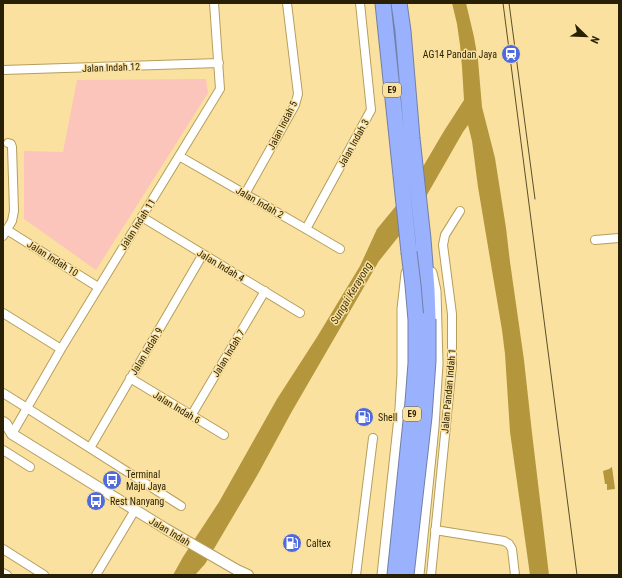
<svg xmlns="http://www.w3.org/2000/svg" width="622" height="578" viewBox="0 0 622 578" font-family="'Roboto Condensed',sans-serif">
  <rect width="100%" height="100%" fill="#fae19f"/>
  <path fill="#fbc5bb" d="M206,79l2,14 -112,177 -72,-51v-68l39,1 14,-72z"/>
  <path fill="#b4963c" d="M452,3h14l8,34 4,23 4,47 13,51 11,70 4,34 14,98 8,73 17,142h-19l-20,-143 -5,-78 -3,-24 -24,-143 -6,-46 -4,-16 -5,7 -39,68 -21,31 -24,30 -88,152 -33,61 -53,90 -10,11h-22l10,-18 36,-55 58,-103 40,-62 43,-71 17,-37 28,-34 9,-13 30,-51 20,-31 -2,-33 -2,-22 -3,-21z
    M612,467l3,22 -8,1v-6h-2l-2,-13 6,-2z"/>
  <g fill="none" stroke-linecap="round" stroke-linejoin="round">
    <g stroke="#b59e5d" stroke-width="10">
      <path id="minor" d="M3,70l216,-7
        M179,156l127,73 34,20
        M245,194l50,-89 3,-11 -11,-91
        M142,217l158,96
        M306,229l65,-119 -11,-107
        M7,230l91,57
        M3,236l9,-15 2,-10 -2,-64 -1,-3 -3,-1
        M595,240l24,-2
        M3,313l58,36
        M130,378l94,57
        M3,393l24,15 154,98
        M191,416l74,-125
        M12,434l49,-85 159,-260 -6,-86
        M90,448l113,-194
        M3,450l27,17
        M435,530l69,11 5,3 3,5 3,26
        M3,549l41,26
        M3,573l4,2
        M96,575l39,-65
        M356,575l17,-137
        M431,575l21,-210v-51l-9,-69 2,-10 15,-24"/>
    </g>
    <g stroke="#b59e5d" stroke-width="12">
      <path id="tertiary" d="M3,422l3,2 6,10 154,95 71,41 11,5"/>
    </g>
    <g stroke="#b59e5d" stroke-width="13">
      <path id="secondary" d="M383,575l18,-167 2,-34v-65l4,-36
        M418,575l15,-148 4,-63 -2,-73 -4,-18"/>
    </g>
    <g stroke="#727fa6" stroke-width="17">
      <path id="motorway" d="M383,3l26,249
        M399,3l4,28 9,107 11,101 4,51 1,29"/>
    </g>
    <use href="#minor" stroke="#fff" stroke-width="8"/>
    <use href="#tertiary" stroke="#fff" stroke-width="10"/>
    <use href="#secondary" stroke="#fff" stroke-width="11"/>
    <use href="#motorway" stroke="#9ab2fe" stroke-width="15"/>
    <path stroke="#5b4f2a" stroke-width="1" d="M503,3l74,572
      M509,3l26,196"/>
    <g stroke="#727fa6" stroke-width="17" stroke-linecap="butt">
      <path id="motorway-bridge" d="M395,575l18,-173 3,-39v-43l-3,-35 -4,-33
        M406,575l18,-158 4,-56v-42"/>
    </g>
    <use href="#motorway-bridge" stroke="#9ab2fe" stroke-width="15"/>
  </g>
  <defs>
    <g id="station-disc" transform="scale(1)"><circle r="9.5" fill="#4f69de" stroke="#fae19f"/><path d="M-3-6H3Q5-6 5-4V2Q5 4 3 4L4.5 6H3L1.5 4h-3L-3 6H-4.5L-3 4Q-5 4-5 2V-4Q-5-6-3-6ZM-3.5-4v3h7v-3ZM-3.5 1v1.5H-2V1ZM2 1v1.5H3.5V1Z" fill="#fff"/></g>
    <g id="fuel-disc" transform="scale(1)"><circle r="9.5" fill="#4f69de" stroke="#fae19f"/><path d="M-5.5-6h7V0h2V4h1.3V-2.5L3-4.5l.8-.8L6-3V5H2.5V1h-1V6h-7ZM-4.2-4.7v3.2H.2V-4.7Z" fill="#fff"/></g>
    <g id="bus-disc" transform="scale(1)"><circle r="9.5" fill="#4f69de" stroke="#fae19f"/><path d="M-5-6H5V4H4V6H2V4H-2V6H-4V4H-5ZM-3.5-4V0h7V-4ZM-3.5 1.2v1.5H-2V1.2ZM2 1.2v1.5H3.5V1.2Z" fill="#fff"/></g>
  </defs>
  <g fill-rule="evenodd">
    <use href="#station-disc" x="511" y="54"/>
    <use href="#fuel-disc" x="364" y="417"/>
    <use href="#bus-disc" x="112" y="480"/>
    <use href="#bus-disc" x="96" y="501"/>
    <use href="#fuel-disc" x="292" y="543"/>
  </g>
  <g text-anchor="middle" stroke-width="3" stroke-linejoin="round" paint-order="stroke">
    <g fill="#fae19f" stroke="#675932" stroke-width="1">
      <rect x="383" y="83" width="18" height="14" rx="3"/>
      <rect x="403" y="407" width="18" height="14" rx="3"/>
    </g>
    <g font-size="9" font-weight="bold" fill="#281f04">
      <text x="392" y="93">E9</text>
      <text x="412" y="417">E9</text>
    </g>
    <g font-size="10" fill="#281f04" stroke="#fae19f" text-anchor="start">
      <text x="497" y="58" text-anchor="end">AG14 Pandan Jaya</text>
      <text x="378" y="421">Shell</text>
      <text x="126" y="478">Terminal<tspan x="126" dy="12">Maju Jaya</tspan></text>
      <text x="110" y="505">Rest Nanyang</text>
      <text x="306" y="547">Caltex</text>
    </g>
    <g font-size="10" fill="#281f04" stroke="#fae19f">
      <text transform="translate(111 67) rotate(-2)" y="4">Jalan Indah 12</text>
      <text transform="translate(282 125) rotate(-63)" y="4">Jalan Indah 5</text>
      <text transform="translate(353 143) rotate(-61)" y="4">Jalan Indah 3</text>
      <text transform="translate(260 202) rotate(30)" y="4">Jalan Indah 2</text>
      <text transform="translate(137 224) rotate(-58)" y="4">Jalan Indah 11</text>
      <text transform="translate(53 258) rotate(32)" y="4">Jalan Indah 10</text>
      <text transform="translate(221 265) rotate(31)" y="4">Jalan Indah 4</text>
      <text transform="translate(146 351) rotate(-59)" y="4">Jalan Indah 9</text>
      <text transform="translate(228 353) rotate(-59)" y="4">Jalan Indah 7</text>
      <text transform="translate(448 391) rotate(-85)" y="4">Jalan Pandan Indah 1</text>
      <text transform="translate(177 407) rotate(31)" y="4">Jalan Indah 6</text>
      <text transform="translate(170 531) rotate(31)" y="4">Jalan Indah</text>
    </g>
    <g font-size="11" font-style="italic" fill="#41350e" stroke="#fae19f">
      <text transform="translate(351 293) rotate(-59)" y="4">Sungai Kerayong</text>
    </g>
  </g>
  <rect width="622" height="578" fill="none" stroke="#281f04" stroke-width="8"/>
  <g transform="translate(586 36) rotate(113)" stroke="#fae19f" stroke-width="3" paint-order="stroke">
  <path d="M0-3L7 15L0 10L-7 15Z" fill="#281f04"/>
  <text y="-6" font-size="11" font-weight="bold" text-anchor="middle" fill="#281f04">N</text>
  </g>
</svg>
